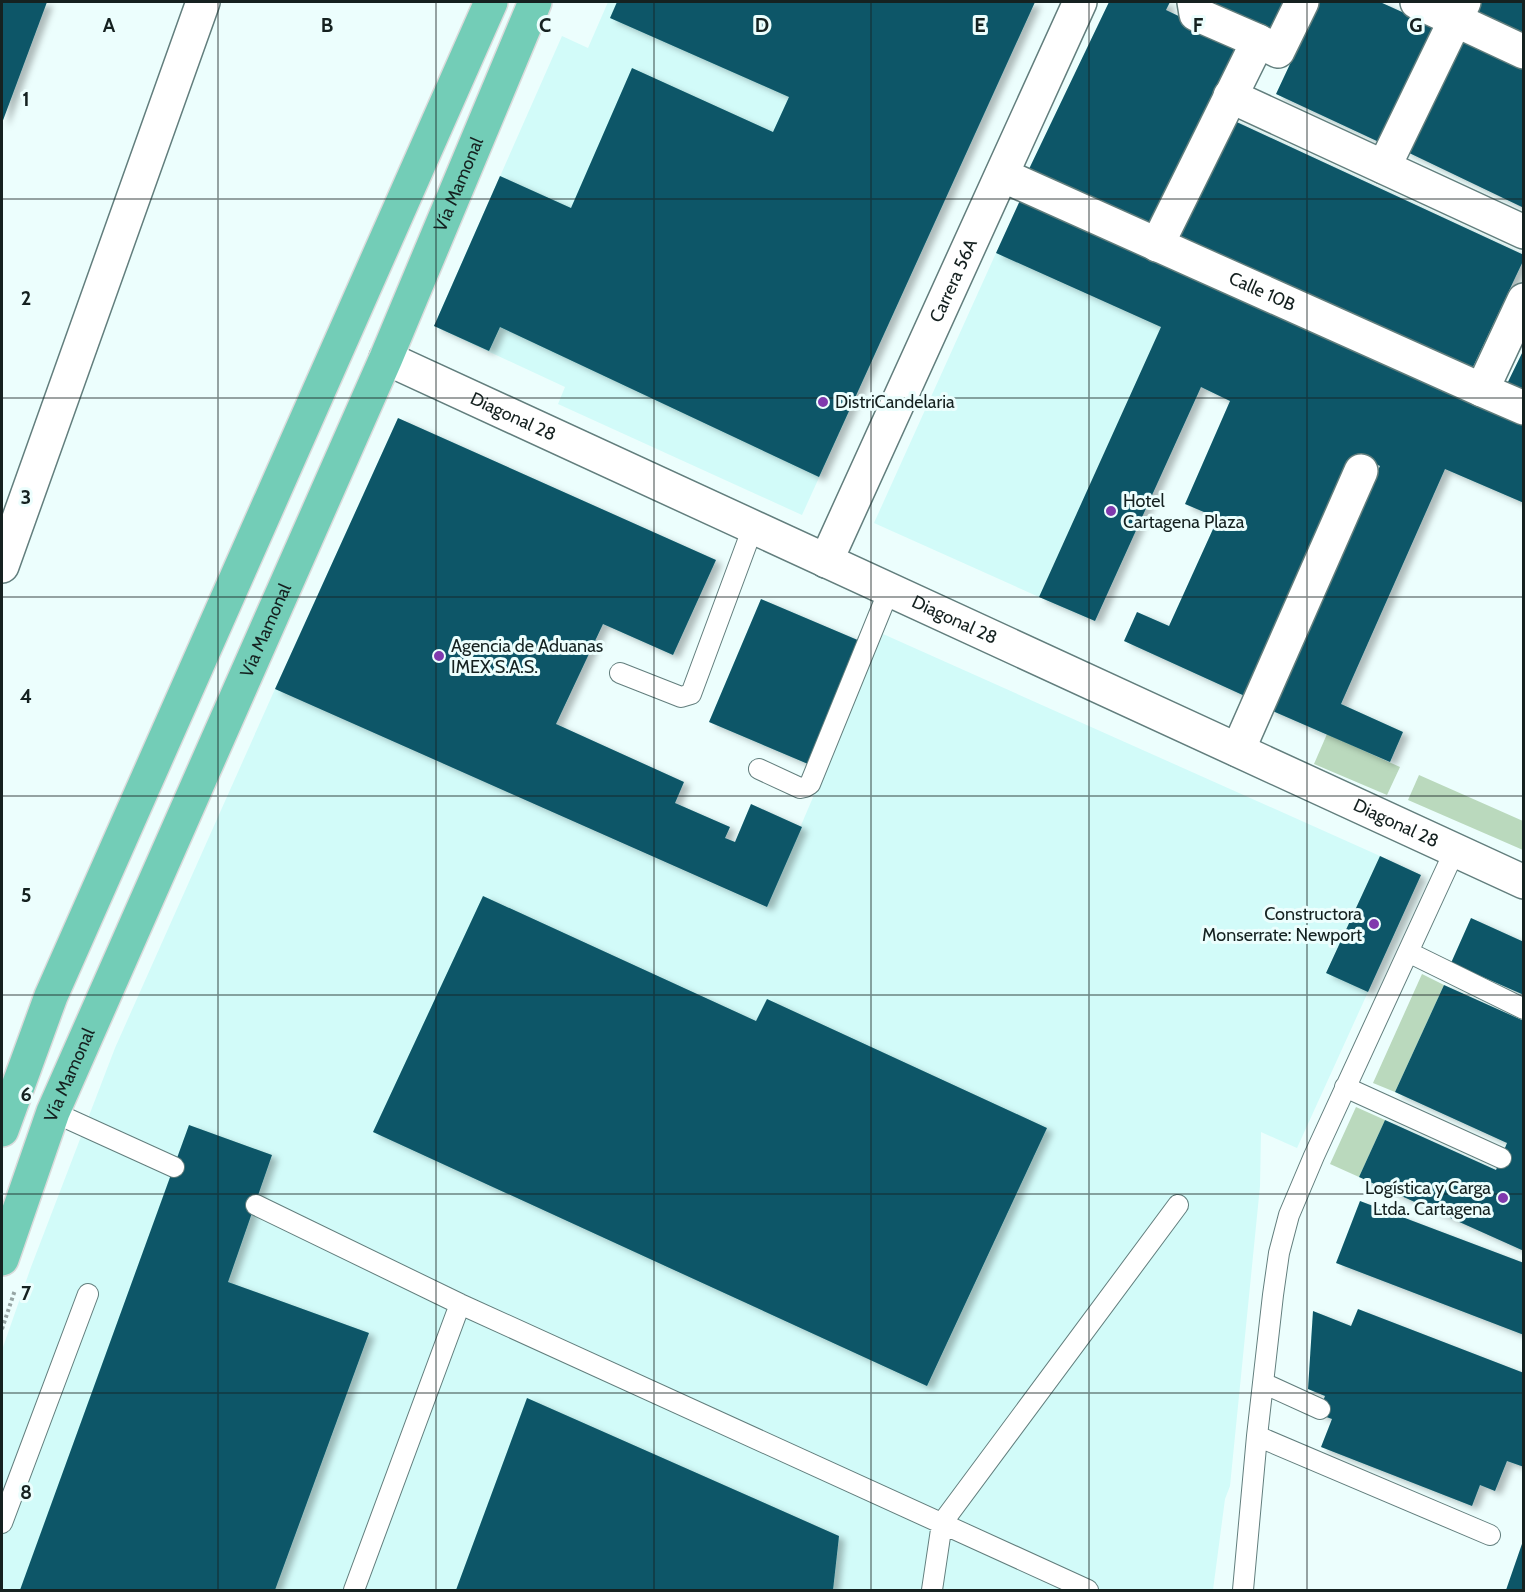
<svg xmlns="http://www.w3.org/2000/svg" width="1525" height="1592" viewBox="0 0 1525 1592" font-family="Cabin,sans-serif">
  <defs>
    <filter id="shadow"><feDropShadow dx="6" dy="4" stdDeviation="3" flood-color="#0004"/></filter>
  </defs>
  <rect width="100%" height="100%" fill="#ecfefd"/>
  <path fill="#d2fbf9" d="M608,2h427l-233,513 -244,-111 7,-17 -131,-61 128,-290 26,12z
    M996,253l165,74 -122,270 -165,-74z
    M883,634l497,222 -54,116 42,20 -71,156 -36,-16 -1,54 -30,300 -5,13 -12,91h-1211v-240l29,-83 84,-219 160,-359 491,218z"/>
  <path fill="#bad9bd" d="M1327,734l73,33 -13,28 -73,-31z
    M1419,775l104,46v29l-115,-50z
    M1422,974l22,11 -49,107 -22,-9z
    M1356,1107l29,13 -26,57 -29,-13z"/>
  <path fill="#0a5767" filter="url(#shadow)" d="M2,2h45l-45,121z
    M617,2h418l-216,475 -319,-150 -11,24 -55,-25 66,-150 71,32 61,-140 141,64 16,-35 -179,-79z
    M1109,2h61l-4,8 75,36 -88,182 -124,-59z
    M1207,2h80l-14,29z
    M1319,2h61l53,24 -54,116 -103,-48z
    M1478,2h46v32l-51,-23z
    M1459,37l65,32v139l-121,-58z
    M1228,118l296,137v4l-53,112 -298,-138z
    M1022,196l502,226v81l-79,-34 -104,235 62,28 -13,30 -122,-53 97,-213 15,-30 -24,-11 -109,242 -123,-56 13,-29 32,14 49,-108 -33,-14 45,-103 -29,-14 -106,234 -56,-24 122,-270 -165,-74z
    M1524,349v47l-19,-8z
    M398,418l318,142 -43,95 -70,-31 -47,100 128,58 -9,21 55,24 -5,11 10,4 16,-38 51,23 -35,80 -492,-218z
    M761,599l99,42 -52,123 -99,-42z
    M1380,856l41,19 -53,117 -42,-19z
    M483,896l273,125 11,-22 280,129 -120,258 -554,-254z
    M1471,918l53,24v53l-73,-32z
    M1444,985l80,36v230l-165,-74 26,-57 111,50 11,-27 -112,-51z
    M189,1125l83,30 -44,127 141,51 -94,257h-255z
    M1360,1201l164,62v72l-188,-72z
    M1358,1309l166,64v94l-17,-6 -12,30 -15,-6 -8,21 -151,-59 11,-28 -14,-5 7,-18 -17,-7 5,-78 38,15z
    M527,1398l312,138 -6,54h-377z
    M1523,1541l1,49h-18z"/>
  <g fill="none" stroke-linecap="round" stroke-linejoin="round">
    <g stroke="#627e7d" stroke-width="22">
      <path id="lane" d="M620,673l61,24 10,-3 62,-167
        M759,769l41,19 5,-1 5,-3 79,-194
        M1408,952l116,57
        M1345,1087l156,71
        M53,1112l121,55
        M256,1205l204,99 628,286
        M1263,1383l57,26
        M1257,1436l233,99
        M2,1523l86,-229
        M354,1590l106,-286
        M932,1590l10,-67 236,-318
        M1243,1590l14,-154 16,-141 6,-42 10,-38 25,-59 141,-306"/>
    </g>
    <g stroke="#627e7d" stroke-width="36">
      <g id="street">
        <path d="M1194,2l2,12 62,27"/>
        <path d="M1417,2l107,50"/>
        <path d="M1230,96l294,136"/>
        <path d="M1384,167l80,-165"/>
        <path id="s1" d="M1002,175l480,215 42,18"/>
        <path d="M1157,245l101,-204 20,10 24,-49"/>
        <path id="s2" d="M386,358l1138,524"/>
        <path d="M1482,390l42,-90"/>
        <path id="s3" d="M826,561l254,-559"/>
        <path d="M2,566l201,-564"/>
        <path d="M1238,750l123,-279"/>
      </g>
    </g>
    <g stroke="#dadbdb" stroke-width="36">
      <g id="primary">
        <path d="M2,1130l49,-134 440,-994"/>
        <path id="s4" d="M2,1259l51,-147 333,-754 149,-356"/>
      </g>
    </g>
    <path stroke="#96a5a4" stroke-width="4" stroke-dasharray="3 3" stroke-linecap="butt" d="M2,1329l13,-39"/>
    <use href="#lane" stroke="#fff" stroke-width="20"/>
    <use href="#street" stroke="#fff" stroke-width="33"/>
    <use href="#primary" stroke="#73cdb7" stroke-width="33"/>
  </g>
  <path fill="none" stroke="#152120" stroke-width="1.5" stroke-opacity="0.55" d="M218,2v1588M436,2v1588M654,2v1588M871,2v1588M1089,2v1588M1307,2v1588M2,199h1522M2,398h1522M2,597h1522M2,796h1522M2,995h1522M2,1194h1522M2,1393h1522"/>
  <g fill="#8039ad" stroke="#ecfefd" stroke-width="2">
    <circle cx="823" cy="402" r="6"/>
    <circle cx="1111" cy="511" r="6"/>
    <circle cx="439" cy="656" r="6"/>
    <circle cx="1374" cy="924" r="6"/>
    <circle cx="1503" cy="1198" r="6"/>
  </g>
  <g text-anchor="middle" stroke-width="6" stroke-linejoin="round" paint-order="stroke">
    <g font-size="18" fill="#152120" stroke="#ecfefd">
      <text dy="6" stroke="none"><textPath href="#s4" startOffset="1168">Vía Mamonal</textPath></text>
      <text dy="6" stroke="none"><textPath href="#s3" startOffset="308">Carrera 56A</textPath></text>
      <text dy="6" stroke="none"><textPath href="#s1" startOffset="285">Calle 10B</textPath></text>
      <text dy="6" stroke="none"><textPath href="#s2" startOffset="140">Diagonal 28</textPath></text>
      <text dy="6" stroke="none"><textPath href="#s2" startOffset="626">Diagonal 28</textPath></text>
      <text dy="6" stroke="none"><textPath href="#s4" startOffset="682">Vía Mamonal</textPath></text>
      <text dy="6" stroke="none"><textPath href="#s2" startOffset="1112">Diagonal 28</textPath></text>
      <text dy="6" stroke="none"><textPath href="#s4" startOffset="196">Vía Mamonal</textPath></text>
    </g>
    <g font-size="18" fill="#152120" stroke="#ecfefd" text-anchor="start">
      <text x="835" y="408">DistriCandelaria</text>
      <text x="1123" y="507">Hotel<tspan x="1123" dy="21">Cartagena Plaza</tspan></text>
      <text x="451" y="652">Agencia de Aduanas<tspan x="451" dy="21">IMEX S.A.S.</tspan></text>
      <text x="1362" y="920" text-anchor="end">Constructora<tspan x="1362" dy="21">Monserrate: Newport</tspan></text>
      <text x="1491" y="1194" text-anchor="end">Logística y Carga<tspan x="1491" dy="21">Ltda. Cartagena</tspan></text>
    </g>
  </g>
  <g font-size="20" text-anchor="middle" font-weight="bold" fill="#152120" stroke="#ecfefd" stroke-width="6" stroke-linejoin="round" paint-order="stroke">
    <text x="109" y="32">A</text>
    <text x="327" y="32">B</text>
    <text x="545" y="32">C</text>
    <text x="762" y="32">D</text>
    <text x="980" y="32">E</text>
    <text x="1198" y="32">F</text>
    <text x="1416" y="32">G</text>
    <text x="26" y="106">1</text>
    <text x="26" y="305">2</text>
    <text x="26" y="504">3</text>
    <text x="26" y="703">4</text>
    <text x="26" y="902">5</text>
    <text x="26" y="1101">6</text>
    <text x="26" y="1300">7</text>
    <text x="26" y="1499">8</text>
  </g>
  <rect width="1525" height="1592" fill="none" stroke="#152120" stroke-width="6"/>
</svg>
